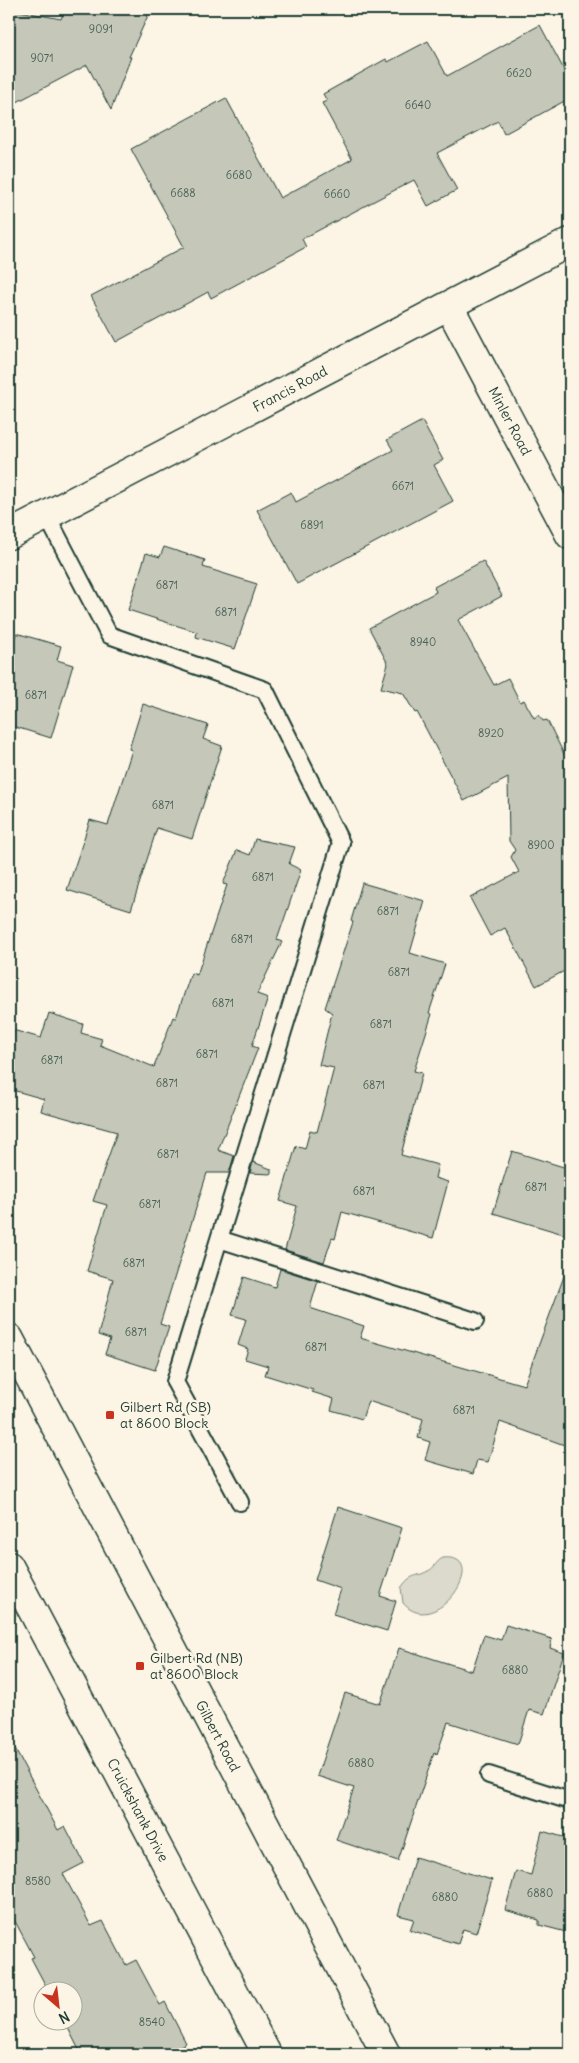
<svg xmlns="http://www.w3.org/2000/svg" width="579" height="2063" viewBox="0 0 579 2063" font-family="Delius,sans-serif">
  <rect width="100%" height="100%" fill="#fcf5e5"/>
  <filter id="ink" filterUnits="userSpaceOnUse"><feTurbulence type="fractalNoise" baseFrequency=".02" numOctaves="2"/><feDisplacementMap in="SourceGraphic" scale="10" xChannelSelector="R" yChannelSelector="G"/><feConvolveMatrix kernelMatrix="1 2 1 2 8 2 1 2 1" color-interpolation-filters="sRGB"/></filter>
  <g filter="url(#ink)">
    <path fill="#dcdacc" stroke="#7e8c80" d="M443,1558c51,-5 -7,84 -40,45l-2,-15c10,-15 14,-10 27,-17 7,-3 8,-10 15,-13z"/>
    <path fill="#c5c7b9" stroke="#1f3d34" d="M9,9l52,10 4,-10h86l-22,48h2l-20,53 -24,-45 -70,37 -8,-16z
      M540,25l30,56v17l-66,36 -6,-13 -61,32 20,37 -29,16 -14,-26 -112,59 4,8 -95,51 -3,-6 -92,50 -25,-46 93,-49 -53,-98 95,-51 54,100 72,-39 -30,-56 5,-2 -4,-7 63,-35 2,3 40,-21 19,35z
      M422,421l21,39 -9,5 19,36 -156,83 -40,-74 34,-18 5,10 58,-31 39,-21 -6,-10z
      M164,547l41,13 -2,7 54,17 -22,65 -39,-12 1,-5 -69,-22 18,-57 14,4z
      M483,561l19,35 -44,24 36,65 14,-7 12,24 4,-2 10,18 5,-3 4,6 4,-1 23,46v202l-34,18 -31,-58 -15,8 -20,-38 49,-26 -8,-15 4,-7 -6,-9 -1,-63 -44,23 -47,-89 -2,1 -12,-20 -22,-5 7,-24 -19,-36 67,-36 -2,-5z
      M16,633l45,13 -4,14 16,5 -22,73 -42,-13v-86l5,2z
      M143,704l65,21 -5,14 19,7 -30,93 -35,-11 -26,82 -64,-20 23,-70 18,5 24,-75 -3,-1z
      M255,839l40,8 -6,17 12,6 -24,70 5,2 -25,52 11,4 -16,48 6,2 -40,102 16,6 -5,17h-22l-47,151 9,3 -14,43 -50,-16 5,-15 -12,-4 15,-56 -26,-8 20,-66 -14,-4 24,-69 -76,-21 3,-12 -35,-10v-60l32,9 8,-25 34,11 -2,9 21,6 -2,6 54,22 19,-50 3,1 15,-45 6,2 30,-90 -4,-1 14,-34 13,5z
      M362,883l63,18 -15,52 35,11 -16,49 3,1 -18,57 8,2 -21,82 37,10 -3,13 13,4 -15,56 -91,-26 -7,27 -3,-1 -8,24 -39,-12 12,-44 -17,-5 16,-55 9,3 5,-19 7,2 17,-64 -15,-3 13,-52 -7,-5 28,-86 -2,-1z
      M512,1151l58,18v67l-77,-23z
      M253,1162l18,7v5l-21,-1z
      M567,1268h3v179l-70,-25 -12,40 -11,-2 -4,14 -48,-14 5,-18 -12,-4 5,-19 -55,-18 -6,18 -31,-9 3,-11 -22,-7 1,-2 -48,-15 3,-9 -23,-7 3,-10 -10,-4 8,-26 -14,-4 12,-38 31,10 5,-18 38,12 -8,27 54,18 -4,12 164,47z
      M338,1507l64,21 -22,68 16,5 -9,30 -54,-17 8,-25 -26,-9z
      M506,1625l46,14 -2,9 14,5 -20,61 -15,-4 -11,34 -70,-22 -11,32 -3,-1 -36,108 -62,-21 18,-52 -37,-12 28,-83 35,11 19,-56 73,23 12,-36 17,5z
      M9,1738l49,92 7,-4 19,37 -21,11 28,52 12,-5 23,44 10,-5 24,45 5,-3 21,41 -21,11h-84l-17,-34h8v-30h-24l-17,-32 3,-1 -25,-47z
      M542,1831l28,8v94l-31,-8v-5l-34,-10 11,-39 15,4z
      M415,1857l77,23 -16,53 -13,-4 -5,15 -48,-14 4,-11 -16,-4z"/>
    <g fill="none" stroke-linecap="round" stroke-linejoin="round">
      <g stroke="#1f3d34" stroke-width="20">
        <path id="lane" d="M47,516l62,119 156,55 76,153 -166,539 65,120
          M219,1239l256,82
          M489,1775l81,26"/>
      </g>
      <g stroke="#1f3d34" stroke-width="31">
        <path id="street" d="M449,306l121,229
          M9,1566l258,488"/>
      </g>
      <g stroke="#1f3d34" stroke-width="31">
        <path id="secondary" d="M9,535l561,-293
          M9,1338l377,716"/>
      </g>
      <use href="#lane" stroke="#fcf5e5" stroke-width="16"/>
      <use href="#street" stroke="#fcf5e5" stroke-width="28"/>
      <use href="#secondary" stroke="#fcf5e5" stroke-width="28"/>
    </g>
  </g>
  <g fill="#c8321e" stroke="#fcf5e5" stroke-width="2">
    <rect x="105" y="1410" width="10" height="10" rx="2.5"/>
    <rect x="135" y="1661" width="10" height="10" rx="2.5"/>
  </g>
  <g text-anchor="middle" stroke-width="4.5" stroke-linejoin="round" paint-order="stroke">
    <g font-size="11" fill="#486055">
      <text x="101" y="33">9091</text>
      <text x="42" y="62">9071</text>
      <text x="519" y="77">6620</text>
      <text x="418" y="109">6640</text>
      <text x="239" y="179">6680</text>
      <text x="183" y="197">6688</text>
      <text x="337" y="198">6660</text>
      <text x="403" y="490">6671</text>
      <text x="312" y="529">6891</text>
      <text x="167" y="589">6871</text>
      <text x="226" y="616">6871</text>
      <text x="423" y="646">8940</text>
      <text x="36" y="699">6871</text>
      <text x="491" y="737">8920</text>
      <text x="163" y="809">6871</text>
      <text x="541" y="849">8900</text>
      <text x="263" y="881">6871</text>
      <text x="388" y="915">6871</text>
      <text x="242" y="943">6871</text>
      <text x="399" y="976">6871</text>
      <text x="223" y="1007">6871</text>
      <text x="381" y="1028">6871</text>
      <text x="207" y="1058">6871</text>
      <text x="52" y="1064">6871</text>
      <text x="167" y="1087">6871</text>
      <text x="374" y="1089">6871</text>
      <text x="168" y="1158">6871</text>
      <text x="536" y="1191">6871</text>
      <text x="364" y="1195">6871</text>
      <text x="150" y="1208">6871</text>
      <text x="134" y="1267">6871</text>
      <text x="136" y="1336">6871</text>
      <text x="316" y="1351">6871</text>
      <text x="464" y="1414">6871</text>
      <text x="515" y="1674">6880</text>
      <text x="361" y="1767">6880</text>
      <text x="38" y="1885">8580</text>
      <text x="540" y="1897">6880</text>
      <text x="445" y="1901">6880</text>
      <text x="152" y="2026">8540</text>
    </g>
    <g font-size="14" fill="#1f3d34" stroke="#fcf5e5">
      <text transform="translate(290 389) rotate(-28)" y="5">Francis Road</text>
      <text transform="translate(510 421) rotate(62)" y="5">Minler Road</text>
      <text transform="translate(218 1736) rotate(62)" y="5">Gilbert Road</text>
      <text transform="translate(138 1810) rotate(62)" y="5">Cruickshank Drive</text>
    </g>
    <g font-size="14" fill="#1f3d34" stroke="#fcf5e5" text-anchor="start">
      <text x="120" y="1412">Gilbert Rd (SB)<tspan x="120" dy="16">at 8600 Block</tspan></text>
      <text x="150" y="1663">Gilbert Rd (NB)<tspan x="150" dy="16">at 8600 Block</tspan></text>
    </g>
  </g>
  <rect width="579" height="2063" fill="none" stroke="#fcf5e5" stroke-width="30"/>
  <rect x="15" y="15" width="549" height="2033" fill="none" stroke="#1f3d34" stroke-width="2" filter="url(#ink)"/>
  <g transform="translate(58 2006) rotate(152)"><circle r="24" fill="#fcf5e5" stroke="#a4ab9e"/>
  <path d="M0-4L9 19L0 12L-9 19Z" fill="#c8321e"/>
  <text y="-8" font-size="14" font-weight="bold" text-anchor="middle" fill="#1f3d34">N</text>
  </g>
</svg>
